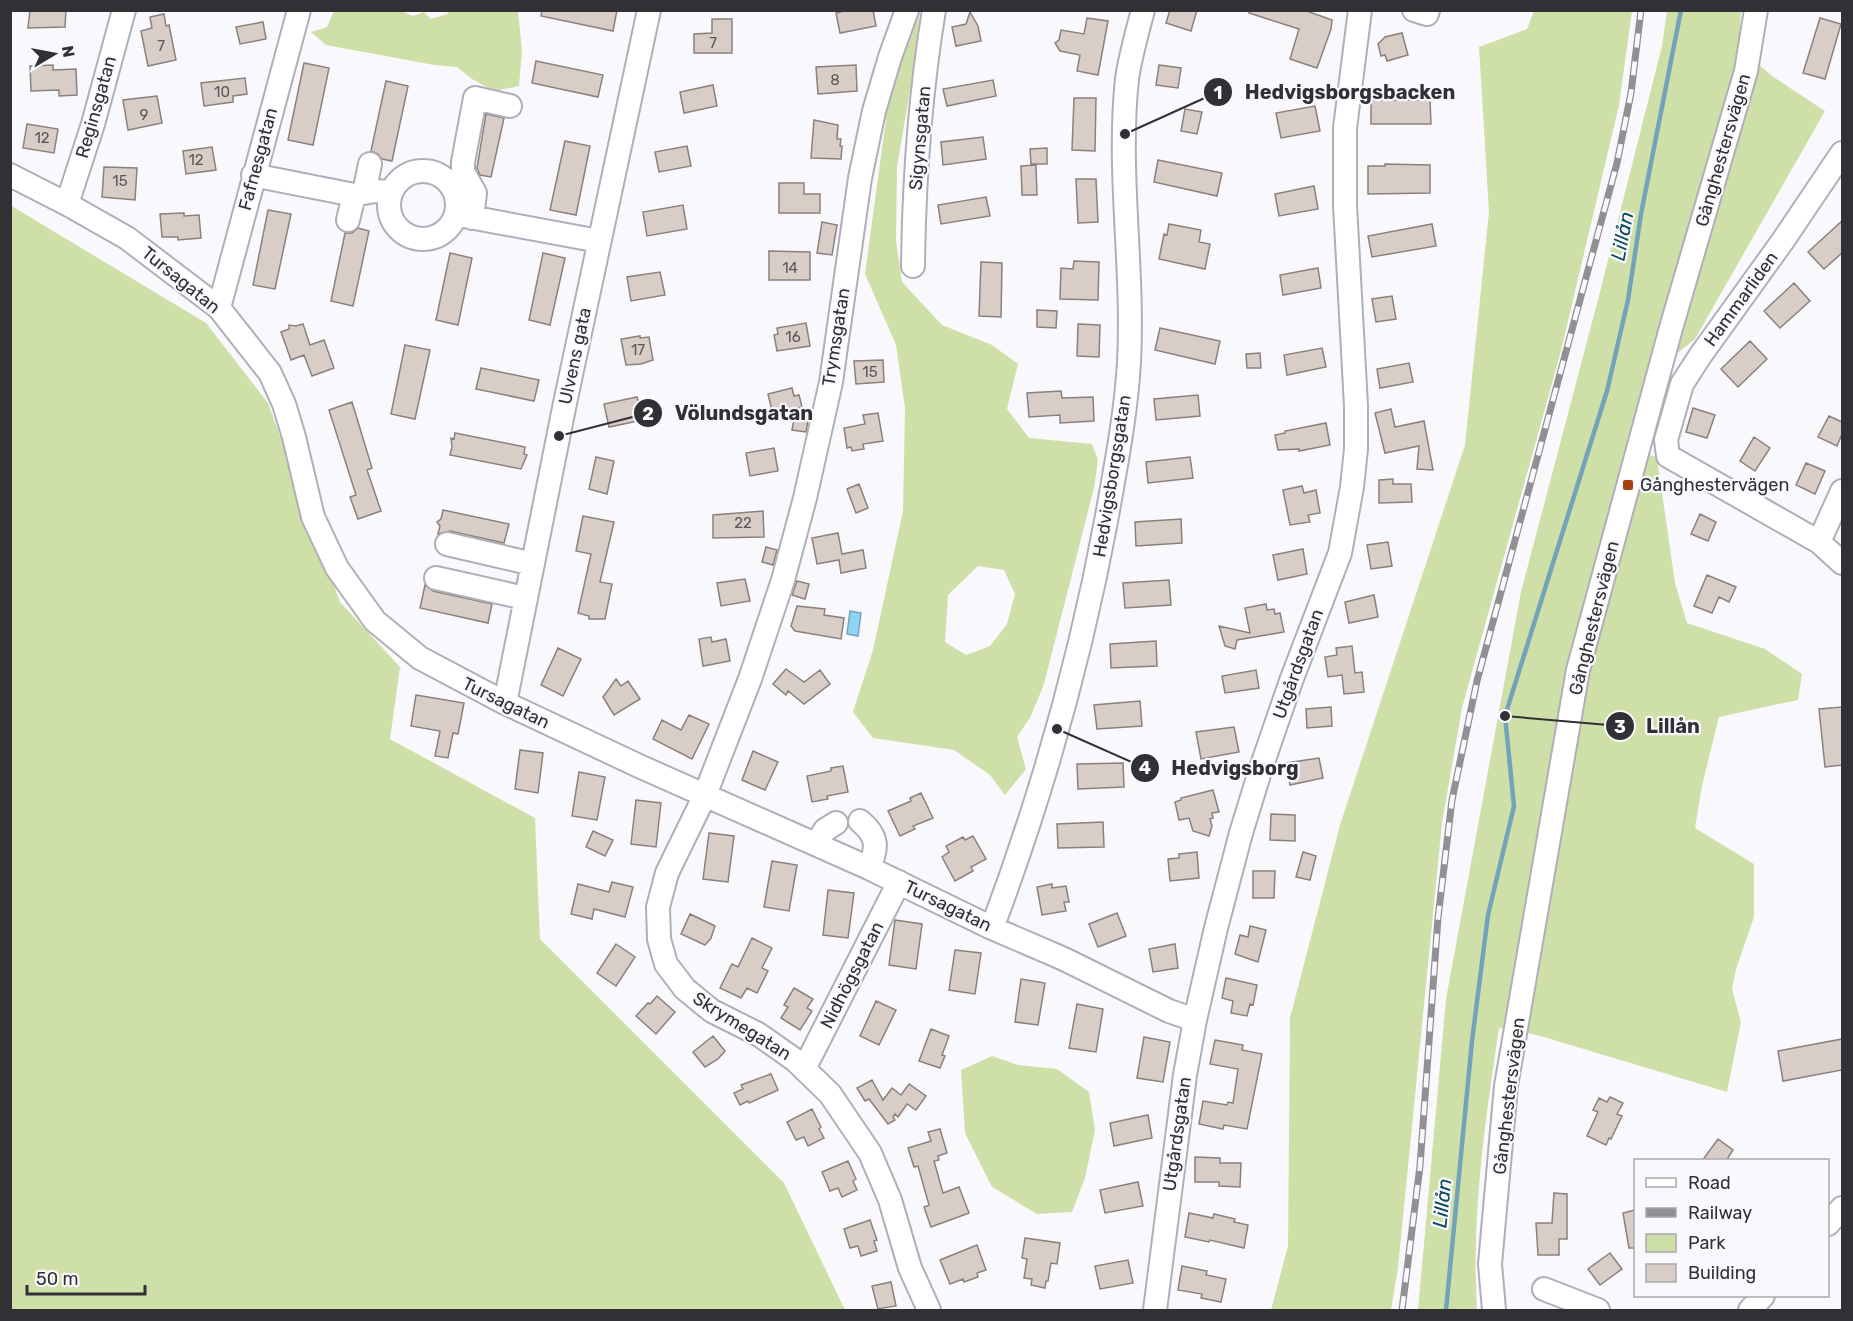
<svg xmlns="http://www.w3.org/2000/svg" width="1853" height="1321" viewBox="0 0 1853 1321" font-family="Rubik,sans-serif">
  <rect width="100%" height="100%" fill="#f9f9fd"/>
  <path fill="#cee0a7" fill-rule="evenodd" d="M334,11h67l12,5 11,-4 7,7 16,-5 3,-3h68l4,40 -3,35 -25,5 -22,-12 -15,-12 -23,-2 -108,-20 -15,-13 16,-5z
    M920,11l-7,62 -16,94 -1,73 6,42 40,43 50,20 26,19 -11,45 22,29 63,6 6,16 -4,28 -50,196 -13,32 -14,21 9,32 -21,26 -15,-20 -36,-25 -81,-12 -20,-26 20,-62 30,-139 2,-103 -9,-63 -31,-71 25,-185zM978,566l26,4 11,24 -8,30 -17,22 -24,9 -21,-13 3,-47z
    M1534,11h98l-13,94 -58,246 -99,357 -20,115 -44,445 -7,42h-120l17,-64 2,-228 50,-193 125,-380 24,-233 -10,-165 48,-18z
    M1667,11h74l-2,36 33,29 53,35 -130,228 -49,39 -18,66 29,14 18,125 12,40 78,26 37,25 -4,26 -79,17 -17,69 -7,42 59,36v53l-18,52 -4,20 9,33 -14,70 -190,-57 -38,-7c-14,94 -28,188 -22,282h-59l28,-311 75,-407 79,-300 62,-246z
    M10,205l196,118 62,80 72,199 60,65 -10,72 145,79 5,121 244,244 61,127h-834z
    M992,1056l26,9 39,4 32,23 6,38 -10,48 -13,34 -35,2 -45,-27 -27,-54 -4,-63z"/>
  <path fill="#8ed4f2" stroke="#72a3b9" stroke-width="1.5" d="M850,611l11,2 -3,23 -11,-2z"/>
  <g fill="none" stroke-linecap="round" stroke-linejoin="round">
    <path stroke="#72a3b9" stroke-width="4.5" d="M1446,1310l26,-269 16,-126 26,-109 -9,-90 102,-325 21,-91 13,-86 40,-204"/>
  </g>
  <path fill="#d9cdc8" stroke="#8b807c" stroke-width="1.5" d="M30,10h36l-1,17 -37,1z
    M542,10h75l-4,21 -72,-15z
    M848,10h25l3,16 -36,7 -4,-20z
    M1170,10h27l-6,21 -25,-8z
    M1249,10h55l28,10 -1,9 -14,39 -27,-9 9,-30 -50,-16z
    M970,12l8,14 3,15 -25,5 -4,-19 14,-3z
    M164,14l2,12 3,-1 7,35 -28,6 -7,-35 11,-3 -2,-11z
    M1087,18l21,3 -10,54 -21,-4 3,-16 -20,-4 -5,-8 4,-3 2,-10 23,4z
    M1820,18l21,6 -16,55 -22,-6z
    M712,19h20v34h-38v-19l18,-1z
    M263,22l3,17 -26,5 -4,-17z
    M1402,33l6,22 -21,6 -2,-6 -4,1 -3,-12 7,-7z
    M536,61l67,14 -5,22 -66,-14z
    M304,63l25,5 -16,77 -25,-5z
    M53,65v5l23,-1 1,26 -18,1v-6l-28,1 -1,-25z
    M856,65l1,26 -39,3 -2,-27z
    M1159,65l22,3 -3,20 -22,-3z
    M245,78l2,16 -14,2v6l-29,4 -3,-23z
    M993,80l3,16 -49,10 -4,-17z
    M386,81l22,5 -16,75 -10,-2 -4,-5 -7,-3z
    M713,85l4,21 -33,7 -4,-21z
    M157,96l5,27 -34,7 -5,-30z
    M1074,98h22l-1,53 -23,-1z
    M1371,100h59l1,24h-60z
    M1315,106l5,25 -39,7 -5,-25z
    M1185,109l17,3 -5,22 -16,-3z
    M486,114l18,4 -13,59 -11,-2 -3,-7z
    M814,120l24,5 -1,14h4l-1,7h2l-1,13 -30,-1z
    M27,124l31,5 -4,24 -31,-5z
    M983,137l3,22 -43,6 -2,-23z
    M565,141l25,5 -14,69 -26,-5z
    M687,146l4,20 -32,6 -4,-20z
    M212,147l4,23 -30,4 -3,-23z
    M1047,148v16h-16l-1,-15z
    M1158,160l64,13 -5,23 -63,-14z
    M1385,164l45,1v28l-62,1v-28h17z
    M1036,165l1,30h-15l-1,-29z
    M104,167l33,1 -2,32 -33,-3z
    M1076,179h20l2,43 -20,1z
    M779,183h25v11h16v19h-41z
    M1314,186l4,23 -39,7 -4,-22z
    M986,197l4,19 -49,8 -3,-19z
    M683,205l4,24 -40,7 -4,-24z
    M268,210l23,4 -16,75 -22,-4z
    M184,213v3l15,-1 2,23 -23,2v-3h-16l-2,-23z
    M1842,221v32l-18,16 -16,-17z
    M822,222l15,3 -5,30 -15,-2z
    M1169,224l32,6 -2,12 11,2 -5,25 -46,-10 5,-25 3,1z
    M1432,224l4,22 -64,11 -4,-21z
    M358,228l11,3 -16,75 -22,-5 14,-68h7z
    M769,251l41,1v28h-41z
    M450,253l22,5 -14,67 -22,-5z
    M543,253l22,5 -15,67 -21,-5z
    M1074,261l25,1 -1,38 -38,-1 1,-31 12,1z
    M981,262l21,1 -1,54 -22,-1z
    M1318,268l3,20 -38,7 -3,-20z
    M660,272l5,23 -34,6 -4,-24z
    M1794,283l16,18 -30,27 -16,-17z
    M1392,296l4,23 -20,3 -4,-23z
    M1037,310l20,1 -1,17 -19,-1z
    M806,323l4,23 -33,5 -3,-16 4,-1 -1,-6z
    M303,324l7,21 14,-5 10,28 -22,8 -8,-21 -13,5 -10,-28 8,-3v-4l7,1z
    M1078,324l22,1 -1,32 -22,-1z
    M1160,328l60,13 -5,23 -60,-14z
    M640,336v2l9,-1 4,23 -12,4 -15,1 -5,-26z
    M1750,341l17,18 -29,28 -17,-18z
    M405,345l25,5 -15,69 -24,-5z
    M1322,348l4,19 -39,8 -3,-20z
    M1260,353l1,15h-14l-1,-14z
    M883,360l1,22 -28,2 -2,-23z
    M1409,363l4,19 -33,6 -3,-19z
    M481,368l58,12 -5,21 -58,-12z
    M792,388l2,8 5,-1 3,12 -29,8 -5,-21z
    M1061,391l1,7 31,-1 1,24 -34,2v-8l-31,2 -2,-24z
    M1198,395l2,21 -44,4 -2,-21z
    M637,397l6,23 -34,7 -5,-23z
    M352,402l20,66 -5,2 14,41 -23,8 -8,-22 6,-2 -27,-85z
    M1693,408l22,7 -8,23 -21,-6z
    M1391,409l4,18 29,-6 9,49 -16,-1 2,-23 -34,7 -10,-40z
    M795,413l14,3 -3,16 -14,-2z
    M878,413l5,28 -20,3 1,5 -12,2 -1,-4 -4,1 -3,-20 21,-4 -2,-9z
    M1829,416l13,6v12l-5,12 -19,-9z
    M1326,423l4,22 -31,6v-2l-21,1 -3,-15 10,-2v-2z
    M455,433l70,14 -1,7 3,1 -6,14 -71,-14 2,-8 -1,-9 3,1z
    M1754,437l16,11 -15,23 -15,-10z
    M774,448l4,23 -28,5 -4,-23z
    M596,457l18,4 -7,33 -18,-5z
    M1190,457l3,21 -45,5 -2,-21z
    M1806,463l19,8 -10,23 -19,-9z
    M1393,479v5h18l1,18 -33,1v-23z
    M859,484l9,24 -12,5 -9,-24z
    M1302,486l2,7 12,-3 4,23 -12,2 2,7 -20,3 -7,-35z
    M443,510l66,14 -5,19 -54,-12 -12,3 2,-8 -3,-4 4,-3z
    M763,511l1,26 -51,1v-23z
    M1700,514l16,8 -8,19 -17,-7z
    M583,516l31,6 -14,60 12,2 -7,35h-16v-3l-11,-3 13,-59 -15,-3z
    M1181,519l1,24 -46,3 -1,-24z
    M838,533l4,21 21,-4 3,18 -25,5 -2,-13 -22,4 -5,-26z
    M1388,542l4,24 -21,3 -4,-24z
    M766,547l11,3 -4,15 -11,-3z
    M1303,549l4,25 -29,6 -5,-25z
    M1707,575l29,12 -7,15 -10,-5 -7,16 -18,-7z
    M745,579l5,22 -29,5 -4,-23z
    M1169,580l2,25 -46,3 -2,-25z
    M797,581l12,3 -4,15 -13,-4z
    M425,585l8,6 59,13 -4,19 -68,-15z
    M1374,595l4,22 -29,6 -4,-21z
    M1266,604l1,6 7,-1 1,5 5,-1 4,19 -47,8 -2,9 -10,-3 -6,-20 31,7 -5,-25z
    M797,606l28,3 -1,6 20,3 -3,21 -46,-8 -4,-5z
    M711,637l1,5 14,-3 4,22 -27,5 -4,-27z
    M1156,641l1,25 -46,2 -1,-24z
    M1352,646l3,27 7,-1 2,20 -20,2 -2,-19 -14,2 -3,-20 12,-2 -1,-7z
    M558,648l23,11 -18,37 -22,-11z
    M786,669l18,13 16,-12 10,14 -26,20 -16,-13 -2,4 -13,-11z
    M1256,670l3,18 -34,5 -3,-17z
    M616,679l5,7 7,-5 12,18 -26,16 -11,-18z
    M416,695l48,8 -6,31 -5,-1 -5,25 -13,-2 5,-25 -29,-5z
    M1140,701l2,25 -45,3 -3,-24z
    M1331,707l1,19 -25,2 -1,-19z
    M1842,707v58l-17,2 -6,-58z
    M689,715l20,9 -17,35 -39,-20 9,-19 19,10z
    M1234,727l5,25 -38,7 -5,-27z
    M520,750l23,3 -5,40 -23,-4z
    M753,751l25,11 -13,28 -23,-10z
    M1319,758l4,20 -33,7 -4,-22z
    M1123,763l1,24 -46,2 -1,-25z
    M843,766l5,26 -21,4 1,3 -16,3 -5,-26 24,-5v-3z
    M579,772l26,5 -8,43 -25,-4z
    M1213,790l6,22 -7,1 1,5 -3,1 2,7 -3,10 -16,-5 -4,-13 -10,2 -4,-18 6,-2v-2z
    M921,793l12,25 -20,8 2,3 -15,7 -12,-25 23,-10 -1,-3z
    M636,800l25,3 -5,44 -25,-3z
    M1271,814l24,1v26l-25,-1z
    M1103,822l1,25 -46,1 -1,-24z
    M593,831l20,9 -8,16 -19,-9z
    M709,833l25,3 -6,46 -25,-3z
    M973,836l13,23 -15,8 2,4 -18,10 -13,-24 7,-5 -3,-6 17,-9 2,3z
    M1197,852l2,26 -29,3 -2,-22 11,-1v-4z
    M1303,852l13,4 -6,24 -14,-3z
    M772,861l25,4 -8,46 -25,-4z
    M1253,871h22l-1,27h-21z
    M612,882l21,5 -8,30 -31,-8 -2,10 -21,-5 7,-30 31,8z
    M1052,884v4l14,-2 3,16h-5l2,9 -24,4 -5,-28z
    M828,890l26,3 -6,45 -25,-3z
    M1117,913l9,23 -28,11 -9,-23z
    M690,914l25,12 -4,12 -6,7 -24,-11z
    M895,920l27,4 -6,45 -27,-4z
    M1250,926l16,4 -8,32 -23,-8 5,-19 8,2z
    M752,938l20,10 -10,20 6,3 -11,22 -10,-5 -6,10 -21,-10 12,-24 6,3z
    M616,944l19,13 -19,29 -19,-13z
    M1175,944l3,24 -25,4 -4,-23z
    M955,950l26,3 -6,41 -26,-4z
    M1226,978l31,7 -4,20 -3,-1 -3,12 -16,-3 2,-12 -11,-3z
    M1021,979l24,4 -7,42 -23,-3z
    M794,988l19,11 -6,9 5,3 -12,19 -19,-12 7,-11 -4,-2z
    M657,996l18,16 -19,22 -20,-18 12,-13 2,1z
    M876,1001l20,9 -17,35 -19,-9z
    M1077,1004l26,5 -7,43 -27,-4z
    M931,1029l18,7 -7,19 3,1 -5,12 -21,-7z
    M713,1036l12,15 -7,8 -13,8 -12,-15z
    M1144,1037l26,5 -7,40 -26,-4z
    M1842,1039v31l-59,11 -5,-30z
    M1215,1040l28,5 -1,5 20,4 -15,75 -23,-4 -1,4 -24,-5 4,-23 24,4 1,-3 5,1 5,-34 -28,-5z
    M771,1074l7,16 -29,13 -1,-2 -8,4 -6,-12 9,-4 -2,-4z
    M872,1080l11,20 9,-12 9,7 8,-11 17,12 -10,14 -9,-6 -9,13 -3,-3 -2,3 2,3 -7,4 -19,-25 -4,2 -8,-13z
    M1610,1097l13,6 -6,11 5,2 -11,23 -2,-1 -3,7 -19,-9 11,-24 -5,-2 6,-12 8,4z
    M812,1109l9,18 -2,2 5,9 -16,8 -4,-9 -8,3 -9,-18z
    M1148,1115l4,23 -38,8 -4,-23z
    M940,1129l7,24 -9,3 1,4 -5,1 9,32 16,-6 10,26 -38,14 -7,-20 5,-2 -11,-39 -4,1 -6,-19 23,-7 -3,-9z
    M1718,1139l15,11 -7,11h-24z
    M1195,1157l25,1v5h21l-1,24 -21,-1v-4h-24z
    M848,1161l8,18 -3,2 4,9 -15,7 -4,-9 -8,3 -8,-19z
    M1138,1182l5,24 -38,7 -5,-23z
    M1554,1193l13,1v45h-8v16h-21l-2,-32h16z
    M1635,1210v38h-6l-6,-35z
    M1189,1213l24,5 1,-4 21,5 -1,3 14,3 -4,23 -34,-8 -1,2 -24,-5z
    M870,1220l7,20 -3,1 3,10 -16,5 -3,-10 -8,2 -6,-19z
    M1025,1238l35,5 -3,21 -6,-1 -3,18h-2l-1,7 -14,-3 1,-6 -8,-1 3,-19 -5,-1z
    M977,1245l9,25 -9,3 1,4 -14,5 -1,-3 -13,5 -10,-24z
    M1610,1253l12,16 -22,16 -12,-16z
    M1128,1260l5,23 -33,6 -5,-23z
    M1182,1266l25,5 -1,4 20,4 -5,23 -20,-4 1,-4 -24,-4z
    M891,1282l5,24 -18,3 -6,-23z"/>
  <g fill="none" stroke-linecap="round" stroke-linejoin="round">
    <g stroke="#b0afb9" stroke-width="26">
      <path id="minor" d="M907,10l-17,47 -16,54 -14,67 -29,204 -26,116 -22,82 -33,99 -45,116 -38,78 -9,34 1,32 7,25 19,25 27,22 46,23 37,26 35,34 40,59 20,47 20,68 19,42
        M1414,10l13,4 1,-4
        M1842,153l-60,89 -82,114 -18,28 -16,56 2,16 151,86 23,21
        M389 205a34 34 0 1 1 68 0a34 34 0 1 1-68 0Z
        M10,175l57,29 60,34 92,70 51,65 14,31 10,33 19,80 24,51 38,53 45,37 85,45 134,63 230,102 123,60 72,31 105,52 26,9
        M253,175l101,20 20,-4 17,1
        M364,193l6,-29
        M67,204l26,-80 31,-114
        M459,215l140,26
        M472,218l3,-25 -12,-21v-10l12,-64 35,8
        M348,220l6,-25
        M913,266c1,-85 7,-171 21,-256
        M219,308l80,-298
        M1819,542l23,-51
        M447,544l86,20
        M436,578l89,20
        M505,703l60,-300 84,-393
        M860,821c18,15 18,26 9,47
        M816,844l9,-14 11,-7
        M992,928c50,-133 89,-271 115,-412 9,-51 19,-102 22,-154 5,-94 -12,-189 -2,-283 3,-22 10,-46 16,-69
        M804,1069l95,-187
        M1828,1224l14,-16
        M1544,1289l54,21
        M1155,1310l30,-235 10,-55 21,-92 25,-95 20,-65 30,-87 49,-128 12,-66 4,-38v-43l-11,-201v-77l15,-118
        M1494,1310l-4,-46 16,-178 72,-416 93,-342 75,-257 10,-61
        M1750,1310l13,-14"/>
    </g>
    <use href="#minor" stroke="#fff" stroke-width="22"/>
    <g stroke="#919195" stroke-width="7">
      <path id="rail" d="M1402,1310l18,-144 18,-248 14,-118 25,-119 140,-518 14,-70 10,-83"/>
    </g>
    <use href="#rail" stroke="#f9f9fd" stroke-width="4.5" stroke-dasharray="14" stroke-linecap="butt"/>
  </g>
  <rect fill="#a64114" stroke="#f9f9fd" stroke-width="2" x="1622" y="479" width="12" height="12" rx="3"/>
  <g text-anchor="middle" stroke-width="4.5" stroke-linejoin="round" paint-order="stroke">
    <g font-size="15" fill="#5b585a">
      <text x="713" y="48">7</text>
      <text x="161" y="51">7</text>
      <text x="835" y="85">8</text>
      <text x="222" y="97">10</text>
      <text x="144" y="120">9</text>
      <text x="42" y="143">12</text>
      <text x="196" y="165">12</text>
      <text x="120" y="186">15</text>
      <text x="790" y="273">14</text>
      <text x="793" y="342">16</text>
      <text x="638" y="355">17</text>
      <text x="870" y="377">15</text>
      <text x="743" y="528">22</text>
    </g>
    <g font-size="18" fill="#313135" stroke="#f9f9fd">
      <text transform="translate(96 107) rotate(-74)" y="6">Reginsgatan</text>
      <text transform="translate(920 138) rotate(-85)" y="6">Sigynsgatan</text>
      <text transform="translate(1723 150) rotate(-74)" y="6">Gånghestersvägen</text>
      <text transform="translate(258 159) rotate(-75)" y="6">Fafnesgatan</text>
      <text transform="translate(181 280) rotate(39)" y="6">Tursagatan</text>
      <text transform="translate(1741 299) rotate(-54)" y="6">Hammarliden</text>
      <text transform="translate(836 337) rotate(-81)" y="6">Trymsgatan</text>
      <text transform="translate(575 356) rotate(-78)" y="6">Ulvens gata</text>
      <text transform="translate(1112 476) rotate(-81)" y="6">Hedvigsborgsgatan</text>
      <text transform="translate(1594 618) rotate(-76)" y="6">Gånghestersvägen</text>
      <text transform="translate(1298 664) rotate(-70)" y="6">Utgårdsgatan</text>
      <text transform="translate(506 703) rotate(26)" y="6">Tursagatan</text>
      <text transform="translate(948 906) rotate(26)" y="6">Tursagatan</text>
      <text transform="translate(852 975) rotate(-63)" y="6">Nidhögsgatan</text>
      <text transform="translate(742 1026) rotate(32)" y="6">Skrymegatan</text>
      <text transform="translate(1509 1096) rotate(-83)" y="6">Gånghestersvägen</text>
      <text transform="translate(1177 1134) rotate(-82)" y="6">Utgårdsgatan</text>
    </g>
    <g font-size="18" fill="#313135" stroke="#f9f9fd" text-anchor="start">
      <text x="1640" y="491">Gånghestervägen</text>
    </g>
    <g font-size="20" font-style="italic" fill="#0a485c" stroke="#f9f9fd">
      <text transform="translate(1622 236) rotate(-79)" y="7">Lillån</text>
      <text transform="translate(1442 1203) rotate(-84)" y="7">Lillån</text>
    </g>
  </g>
  <path fill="none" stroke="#313135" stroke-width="2" d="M1125 134L1218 92M559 436L648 413M1505 716L1620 726M1057 729L1145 768"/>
  <g fill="#313135" stroke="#f9f9fd" stroke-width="2">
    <circle cx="1125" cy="134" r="6"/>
    <circle cx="559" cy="436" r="6"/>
    <circle cx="1505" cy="716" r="6"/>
    <circle cx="1057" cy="729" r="6"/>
    <circle cx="1218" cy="92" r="15"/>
    <circle cx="648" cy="413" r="15"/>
    <circle cx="1620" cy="726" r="15"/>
    <circle cx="1145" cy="768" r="15"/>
  </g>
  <g font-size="18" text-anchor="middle" font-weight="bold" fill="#fff">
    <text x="1218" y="99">1</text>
    <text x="648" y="420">2</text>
    <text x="1620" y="733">3</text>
    <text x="1145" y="774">4</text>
  </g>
  <g font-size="20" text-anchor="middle" font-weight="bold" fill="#313135" stroke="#f9f9fd" stroke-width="4.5" stroke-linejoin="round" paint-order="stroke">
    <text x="1350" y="99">Hedvigsborgsbacken</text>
    <text x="744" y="420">Völundsgatan</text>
    <text x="1673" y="733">Lillån</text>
    <text x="1235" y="775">Hedvigsborg</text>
  </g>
  <rect width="1853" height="1321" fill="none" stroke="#313135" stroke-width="24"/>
  <rect x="1634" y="1159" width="195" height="138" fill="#f9f9fd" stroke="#a9a9ad" stroke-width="1.5"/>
  <rect x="1646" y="1178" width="30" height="9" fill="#ffffff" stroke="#a9a9ad" stroke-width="1.5"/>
  <text x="1688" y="1189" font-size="18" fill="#313135">Road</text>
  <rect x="1646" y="1208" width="30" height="9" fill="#919195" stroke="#a9a9ad" stroke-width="1.5"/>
  <text x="1688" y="1219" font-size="18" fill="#313135">Railway</text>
  <rect x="1646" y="1234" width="30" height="18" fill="#cee0a7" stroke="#a9a9ad" stroke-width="1.5"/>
  <text x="1688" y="1249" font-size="18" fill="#313135">Park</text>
  <rect x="1646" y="1264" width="30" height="18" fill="#d9cdc8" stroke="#a9a9ad" stroke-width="1.5"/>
  <text x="1688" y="1279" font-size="18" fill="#313135">Building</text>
  <g transform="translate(54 54) rotate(80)" stroke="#f9f9fd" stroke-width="4.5" paint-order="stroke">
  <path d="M0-4.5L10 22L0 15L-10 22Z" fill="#313135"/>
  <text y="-9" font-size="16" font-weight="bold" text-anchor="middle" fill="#313135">N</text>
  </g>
  <path d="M27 1285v9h118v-9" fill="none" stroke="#313135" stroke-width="3"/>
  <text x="36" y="1285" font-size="18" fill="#313135" stroke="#f9f9fd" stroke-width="4.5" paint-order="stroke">50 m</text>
</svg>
